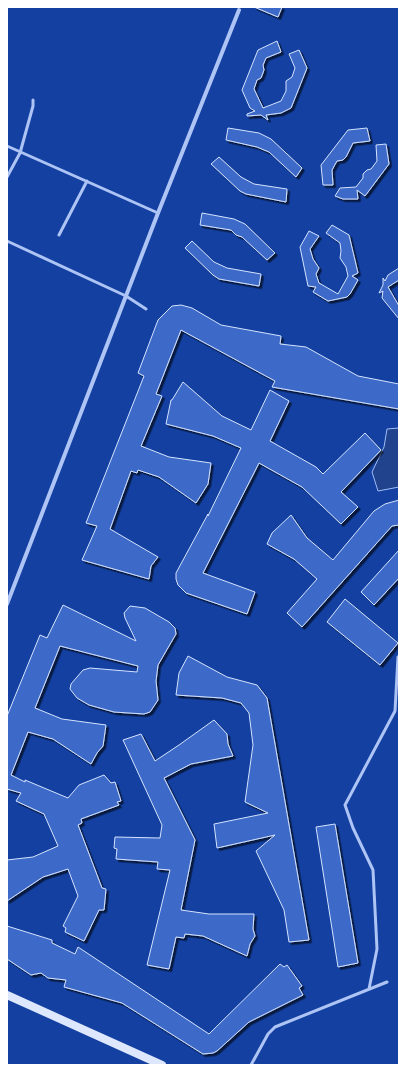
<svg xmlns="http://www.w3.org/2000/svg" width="406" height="1072" viewBox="0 0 406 1072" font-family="Arial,sans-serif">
  <defs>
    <filter id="shadow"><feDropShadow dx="2.5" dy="2.5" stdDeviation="0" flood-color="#0009"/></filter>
  </defs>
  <rect width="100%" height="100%" fill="#1340a1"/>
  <path fill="#21428c" stroke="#9fbdf7" d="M399,428v59l-21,4 -6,-19 12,-25 3,-18z"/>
  <path fill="#3c69c8" stroke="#d5e3fe" filter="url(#shadow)" d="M254,7h28l-4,10z
    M277,41l4,11 -15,6 -3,7 1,5 -3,8 -4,2 -3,9 9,19 18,-7 5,-10v-10l6,-4 3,-9 -6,-14 10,-4 8,18 -16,40 -10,5 -15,2 2,5 -7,-5 -14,1v-2l8,-3 -5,-3 -8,-18 16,-40z
    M228,128l31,5 12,6 31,29 -6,9 -27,-25 -12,-5 -31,-7z
    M367,128l3,13 -17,2 -7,14 -3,3 -6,1 -5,9 1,15h-10l-2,-20 27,-35z
    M386,144l3,20 -24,32 -8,-6 1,9h-15l-8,-3 5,-8 16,-1 7,-9v-4l4,-4 4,-1 6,-8 -1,-16z
    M219,157l22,20 13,7 33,5 -1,13 -40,-8 -6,-3 -29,-27z
    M202,213l32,6 11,5 30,29 -8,7 -25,-23 -6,-2 -5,-5 -31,-5z
    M332,225l17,10 9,38 -6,3 6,4 -8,14 -3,3 -19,4 -15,-9 3,-5 -8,-1 -8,-39 9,-16 10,5 -9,13 3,10 6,9 -3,6 3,9 19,11 10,-18 -2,-9 -6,-9 1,-7 -1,-8 -14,-10z
    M192,241l22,21 13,6 34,6 -2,12 -40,-7 -6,-4 -28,-27z
    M399,268v12l-11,7 11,19v13l-17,-21 1,-7 -4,2 4,-8v-7l2,3 3,-6z
    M181,305l11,3 29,17 60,11 -1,8 26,3 52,29 41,8v25l-127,-22 3,-6 -94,-51 -25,64 6,2 -21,50 28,11 42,6 -3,21 -12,19 -37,-26 -21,-7 -1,3 -6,-2 -21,58 48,28 -7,9 -2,13 -67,-19 15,-34 -11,-3 58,-147 -6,-3 20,-53 14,-14z
    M183,382l39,34 29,14 19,-40 19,11 -19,40 46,26 7,7 42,-41 16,17 -40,42 17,15 -17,17 -39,-37 -43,-24 -56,110 52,19 -8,22 -61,-21 -8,-8 -2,-6v-6l32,-59v2l33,-68 -28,-12 -47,-12 5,-24h1z
    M399,500v25l-7,1 -90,101 -15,-14 30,-34 -23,-20 -27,-15 5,-11 19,-18 16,23 26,22 41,-49 11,-7z
    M399,550v28l-25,27 -13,-13z
    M345,599l53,44 -18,22 -53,-43z
    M63,605l73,36 -11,-23 -1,-5 6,-7 15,2 24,14 6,6 1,6 -18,31 -2,16 2,19 -8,12 -6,2 -30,-2 -25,-7 -12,-7 -7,-9 1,-5 12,-14 7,-2 47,4 1,-6 -78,-20 -25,62 27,11 44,6 -3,21 -6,7 -6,11 -38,-25 -25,-7 -17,43 14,7v-2l43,18 11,-13 25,-10 7,8 4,-1 6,19 -4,1 2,3 -38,14 1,4 -4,2 24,63 4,1 -2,21h-5l-15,31 -19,-9 1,-4 -3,-2 15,-30 -10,-27 -25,8 -36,24v-41l26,-3 25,-11 -14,-32 -28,-13 5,-8 -14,-4v-73l33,-81 7,3z
    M188,656l39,21 30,8 10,13 42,242 -20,2 -5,-32 -28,-59 19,-16 -58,13 -3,-24 54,-11 -23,-11 8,-57 -4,-32 -8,-10 -19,-5 -46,-3 3,-22z
    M214,720l13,14 1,10 5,12 -42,8 -27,14 31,62 -14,70 28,4h45l-1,15 2,7 -5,8 -3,12 -44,-20 -18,-2 -1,4 -8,-1 -7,32 -22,-4 23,-95 -13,-1 1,-7 -42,-3 1,-10 -3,-1 1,-11 45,1 2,-13 -39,-85 18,-6 14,27 24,-16z
    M335,824l23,139 -20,4 -22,-140z
    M7,926l45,14v3l23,11 3,-7 131,87 71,-70 4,3 3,-2 15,21 -3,2 4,7 -54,27 -32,29 -4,2 -10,1 -81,-51 -58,-16 2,-7 -18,-2 -7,-5 -10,2 -24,-16z"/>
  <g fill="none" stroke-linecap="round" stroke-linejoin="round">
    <path stroke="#adc4f5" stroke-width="3" d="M7,146l151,67
      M7,177l13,-24 13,-47v-6
      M59,235l28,-54
      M7,241l119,55 20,13
      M369,989l8,-40 -4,-79 -20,-42 -8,-23 50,-94 3,-54
      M251,1065l17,-31 7,-7 112,-45"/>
    <path stroke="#adc4f5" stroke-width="4" d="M7,604l151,-391 81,-203"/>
    <path stroke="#dde7fd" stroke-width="8" d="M7,995l155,70"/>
  </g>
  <rect width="406" height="1072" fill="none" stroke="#ffffff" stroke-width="16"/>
</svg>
